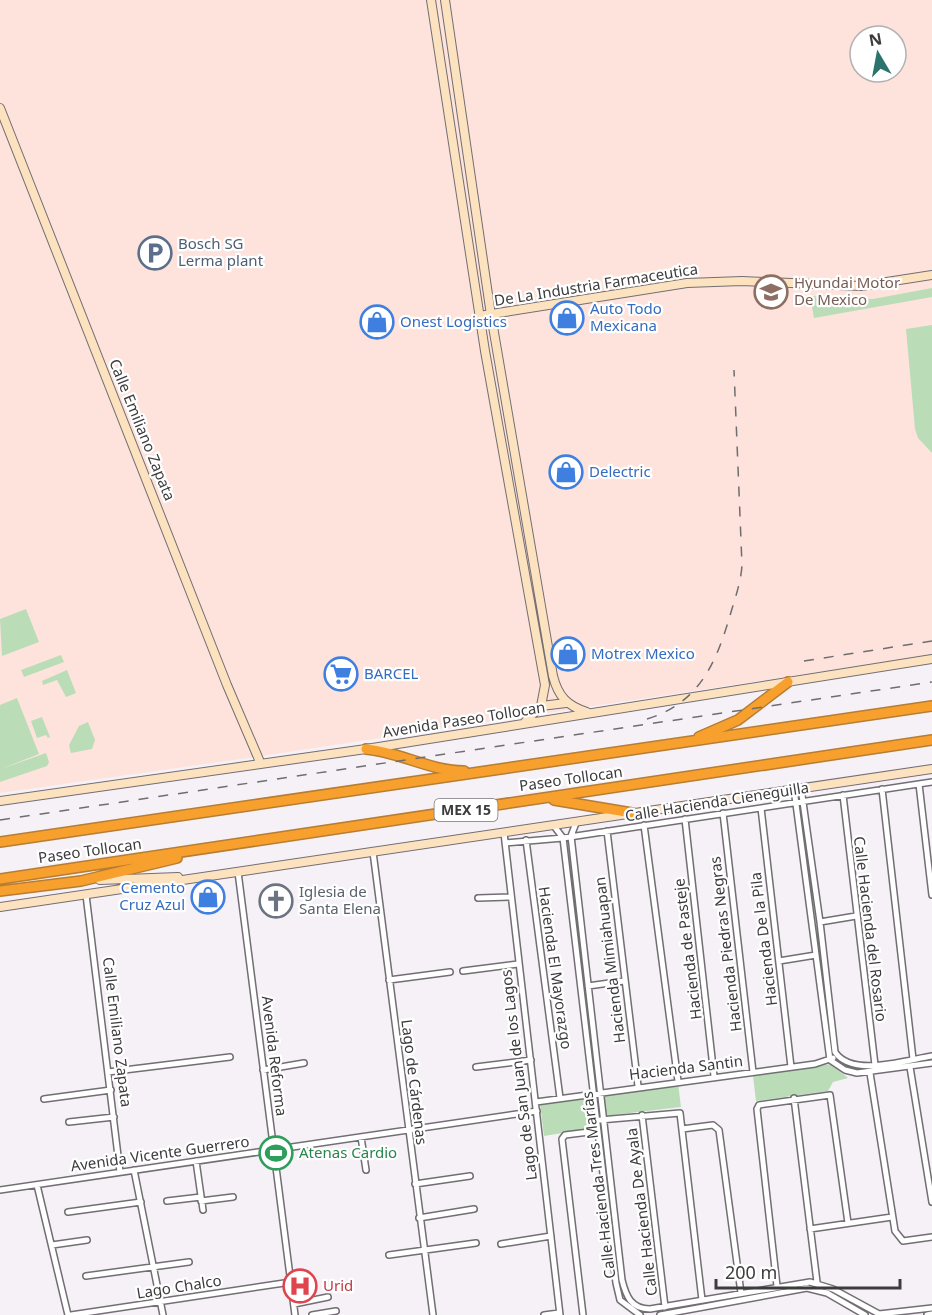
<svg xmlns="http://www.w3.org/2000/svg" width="932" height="1315" viewBox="0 0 932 1315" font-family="'Noto Sans',sans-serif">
  <rect width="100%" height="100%" fill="#f6f1f7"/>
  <path fill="#fde3dc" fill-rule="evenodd" d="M0,0h932v655l-677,102 -255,36zM860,36h36v36h-36z"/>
  <path fill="#baddb8" d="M932,288v9l-118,21 -4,-22 63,3z
    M932,325v128l-14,-15 -3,-9 -9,-100z
    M26,609l13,33 -37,14 -2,-37z
    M61,655l3,7 -40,15 -3,-7z
    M67,670l9,23 -10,4 -9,-17 -14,5 -1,-4z
    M17,698l22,56 -38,15 45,-16 3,9 -2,4 -47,16v-77z
    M42,717l8,20 -2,1 -2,-3 -9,3 -6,-17z
    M88,722l7,18 -3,9 -21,4 -2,-8 10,-19z
    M831,1064l17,14 -15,4 -5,9 -72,10 -3,-25z
    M678,1083l3,24 -77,9 -2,-23z
    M588,1096l6,32 -50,8 -4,-32z"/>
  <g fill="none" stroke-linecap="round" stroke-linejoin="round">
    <g stroke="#726e73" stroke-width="8">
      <path id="street" d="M919,784l13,111
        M801,788l19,134 15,130c17,26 71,8 97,4
        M794,789l36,271 15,10 12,3 75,-10
        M882,789l31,270
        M843,795l32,270
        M761,808l30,259
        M723,813l30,259
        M685,819l29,257
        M576,823l-5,13 51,444c4,16 9,29 28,29l160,-27 23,7 46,25 53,-6
        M644,825l34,256
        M554,826l9,12 53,445 4,17 20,15
        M607,831l31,255
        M504,833l56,482
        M526,840l34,258
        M505,843l58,-5 369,-56
        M373,852l60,463
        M238,872l57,443
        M86,895l34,277
        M478,898l32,-1
        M820,922l36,-6
        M779,961l37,-6
        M463,971l55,-7
        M389,980l61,-8
        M588,986l36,-5
        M476,1067l55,-7
        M910,1067l22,135
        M263,1070l41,-7
        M108,1072l122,-15
        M870,1073l25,158 8,10 29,-4
        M794,1098l23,184
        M44,1099l67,-9
        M536,1102l279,-38 18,-6
        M642,1115l23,192
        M600,1120l80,-7 22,187
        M69,1122l45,-5
        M682,1129l31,-4 6,5 22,163
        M361,1137l5,33
        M196,1161l7,49
        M134,1170l29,145
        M415,1184l55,-8
        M37,1185l31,130
        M0,1190l537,-79
        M167,1201l34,-4
        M201,1201l32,-4
        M68,1212l73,-10
        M419,1218l55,-9
        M810,1229l82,-12
        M501,1244l50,-8
        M52,1245l35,-5
        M389,1255l87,-12
        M86,1276l103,-14
        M777,1286l-20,-177 2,-4 71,-10 18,128
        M294,1304l34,-7
        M71,1315l220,-33
        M312,1315l24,-4
        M544,1315l15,-2
        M583,1315l-21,-176 3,-4 32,-4
        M660,1315l147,-27 20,5 38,22
        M927,1315l5,-1"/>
    </g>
    <g stroke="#726e73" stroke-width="10">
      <path id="secondary" d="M431,0l54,351 60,334 -4,21 -16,16
        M445,0l46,315 62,361c5,20 14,30 34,36
        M0,108l227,577 33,77
        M479,316l208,-33 55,-2 119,5 71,-11
        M541,706l25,-3
        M0,801l366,-52 566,-90
        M100,880l78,-3
        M0,907l932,-138"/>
    </g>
    <g stroke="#b67d33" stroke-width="12">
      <path id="highway" d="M699,737l39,-17 50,-38
        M366,749c34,3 64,22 98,22
        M554,800l78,13
        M0,842l932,-136
        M0,879l932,-139
        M0,891l81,-10 96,-23"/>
    </g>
    <use href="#street" stroke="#fff" stroke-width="5"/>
    <use href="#secondary" stroke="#fde2c0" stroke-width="8"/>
    <use href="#highway" stroke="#f8a02e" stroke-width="9"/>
    <path stroke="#6f6d70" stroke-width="1.5" stroke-dasharray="10 10" stroke-linecap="butt" d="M804,661l128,-20
      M647,719c50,-15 68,-53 82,-100 5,-18 12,-36 13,-54l-8,-195
      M0,820l932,-138"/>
  </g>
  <defs>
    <g id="parking-ring" transform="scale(1.725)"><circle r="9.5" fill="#fff" stroke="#5c6f8a" stroke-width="1.5"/><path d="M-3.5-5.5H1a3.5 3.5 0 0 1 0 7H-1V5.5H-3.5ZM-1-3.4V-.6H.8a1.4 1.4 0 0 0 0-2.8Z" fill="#5c6f8a"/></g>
    <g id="university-ring" transform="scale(1.725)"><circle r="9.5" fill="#fff" stroke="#8d6e63" stroke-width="1.5"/><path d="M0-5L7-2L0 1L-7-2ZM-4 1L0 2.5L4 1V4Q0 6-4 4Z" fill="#8d6e63"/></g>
    <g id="shop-ring" transform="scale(1.725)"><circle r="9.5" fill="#fff" stroke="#3f7fe0" stroke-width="1.5"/><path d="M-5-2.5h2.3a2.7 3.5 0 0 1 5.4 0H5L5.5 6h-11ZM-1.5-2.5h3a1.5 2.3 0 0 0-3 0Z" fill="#3f7fe0"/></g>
    <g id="supermarket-ring" transform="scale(1.725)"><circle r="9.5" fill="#fff" stroke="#3f7fe0" stroke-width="1.5"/><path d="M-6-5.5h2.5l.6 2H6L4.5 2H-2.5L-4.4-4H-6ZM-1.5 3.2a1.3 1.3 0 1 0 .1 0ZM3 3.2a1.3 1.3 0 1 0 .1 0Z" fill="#3f7fe0"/></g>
    <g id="church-ring" transform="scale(1.725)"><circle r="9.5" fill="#fff" stroke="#6b7280" stroke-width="1.5"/><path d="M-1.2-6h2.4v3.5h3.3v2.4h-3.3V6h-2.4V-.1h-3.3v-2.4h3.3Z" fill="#6b7280"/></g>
    <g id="stadium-ring" transform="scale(1.725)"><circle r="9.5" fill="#fff" stroke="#2e9e5b" stroke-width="1.5"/><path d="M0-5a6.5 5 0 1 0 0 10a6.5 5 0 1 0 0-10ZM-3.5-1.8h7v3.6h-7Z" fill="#2e9e5b"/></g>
    <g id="hospital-ring" transform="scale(1.725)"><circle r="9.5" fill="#fff" stroke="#e0444e" stroke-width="1.5"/><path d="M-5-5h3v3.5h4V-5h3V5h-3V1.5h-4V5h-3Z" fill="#e0444e"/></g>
  </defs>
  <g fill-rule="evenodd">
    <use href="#parking-ring" x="155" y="253"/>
    <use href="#university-ring" x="771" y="292"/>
    <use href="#shop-ring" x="567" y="318"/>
    <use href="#shop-ring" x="377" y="322"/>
    <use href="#shop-ring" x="566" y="472"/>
    <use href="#shop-ring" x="568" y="654"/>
    <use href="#supermarket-ring" x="341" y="674"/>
    <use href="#shop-ring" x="208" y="897"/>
    <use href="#church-ring" x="276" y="901"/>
    <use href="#stadium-ring" x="276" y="1153"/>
    <use href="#hospital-ring" x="300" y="1286"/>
  </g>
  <g text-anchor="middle" stroke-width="4.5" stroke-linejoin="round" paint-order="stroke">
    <rect fill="#fff" stroke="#767677" stroke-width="1.5" x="434.5" y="799" width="63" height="22" rx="4.5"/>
    <g font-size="14" font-weight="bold" fill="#3c3b3d">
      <text x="466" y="815">MEX 15</text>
    </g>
    <g font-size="15" fill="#4e5e75" stroke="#fff" text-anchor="start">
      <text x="178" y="249">Bosch SG<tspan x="178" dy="17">Lerma plant</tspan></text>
    </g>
    <g font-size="15" fill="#785e54" stroke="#fff" text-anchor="start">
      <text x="794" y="288">Hyundai Motor<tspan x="794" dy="17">De Mexico</tspan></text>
    </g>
    <g font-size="15" fill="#3c3b3d" stroke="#fff">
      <text transform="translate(596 285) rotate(-9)" y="5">De La Industria Farmaceutica</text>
      <text transform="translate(142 430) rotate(68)" y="5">Calle Emiliano Zapata</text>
      <text transform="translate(464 720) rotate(-9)" y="5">Avenida Paseo Tollocan</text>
      <text transform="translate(571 779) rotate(-8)" y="5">Paseo Tollocan</text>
      <text transform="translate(717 802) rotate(-9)" y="5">Calle Hacienda Cieneguilla</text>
      <text transform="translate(90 851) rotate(-8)" y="5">Paseo Tollocan</text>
      <text transform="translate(870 929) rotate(83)" y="5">Calle Hacienda del Rosario</text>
      <text transform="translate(764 939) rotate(-97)" y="5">Hacienda De la Pila</text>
      <text transform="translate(726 944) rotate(-97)" y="5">Hacienda Piedras Negras</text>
      <text transform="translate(688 949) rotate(-97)" y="5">Hacienda de Pasteje</text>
      <text transform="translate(610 960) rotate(-97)" y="5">Hacienda Mimiahuapan</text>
      <text transform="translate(555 968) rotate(82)" y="5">Hacienda El Mayorazgo</text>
      <text transform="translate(117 1032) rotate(83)" y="5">Calle Emiliano Zapata</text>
      <text transform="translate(274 1056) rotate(83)" y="5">Avenida Reforma</text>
      <text transform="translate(686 1068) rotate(-7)" y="5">Hacienda Santin</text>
      <text transform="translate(519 1075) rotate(-97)" y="5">Lago de San Juan de los Lagos</text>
      <text transform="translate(414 1082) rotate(83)" y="5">Lago de Cárdenas</text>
      <text transform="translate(160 1154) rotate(-8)" y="5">Avenida Vicente Guerrero</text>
      <text transform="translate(599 1185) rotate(-97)" y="5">Calle Hacienda Tres Marías</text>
      <text transform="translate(642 1212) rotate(-97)" y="5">Calle Hacienda De Ayala</text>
      <text transform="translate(179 1287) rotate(-9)" y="5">Lago Chalco</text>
    </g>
    <g font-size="15" fill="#366cbe" stroke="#fff" text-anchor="start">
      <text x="590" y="314">Auto Todo<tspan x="590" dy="17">Mexicana</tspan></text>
      <text x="400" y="327">Onest Logistics</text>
      <text x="589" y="477">Delectric</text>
      <text x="591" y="659">Motrex Mexico</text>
      <text x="364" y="679">BARCEL</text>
      <text x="185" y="893" text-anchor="end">Cemento<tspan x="185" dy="17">Cruz Azul</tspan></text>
    </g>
    <g font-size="15" fill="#5b616d" stroke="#fff" text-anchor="start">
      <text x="299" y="897">Iglesia de<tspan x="299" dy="17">Santa Elena</tspan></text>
    </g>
    <g font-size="15" fill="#27864d" stroke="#fff" text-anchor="start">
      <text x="299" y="1158">Atenas Cardio</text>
    </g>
    <g font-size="15" fill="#be3a42" stroke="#fff" text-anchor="start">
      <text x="323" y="1291">Urid</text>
    </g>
  </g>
  <g transform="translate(878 54) rotate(350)"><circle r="28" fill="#ffffff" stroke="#b1b1b1" stroke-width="1.5"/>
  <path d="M0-4.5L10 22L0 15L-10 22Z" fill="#2b736c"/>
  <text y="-9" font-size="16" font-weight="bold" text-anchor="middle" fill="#3c3b3d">N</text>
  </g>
  <path d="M716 1279v9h184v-9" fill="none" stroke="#3c3b3d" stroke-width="3"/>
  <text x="725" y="1279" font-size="18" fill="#3c3b3d" stroke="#ffffff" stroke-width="4.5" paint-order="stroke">200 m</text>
</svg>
